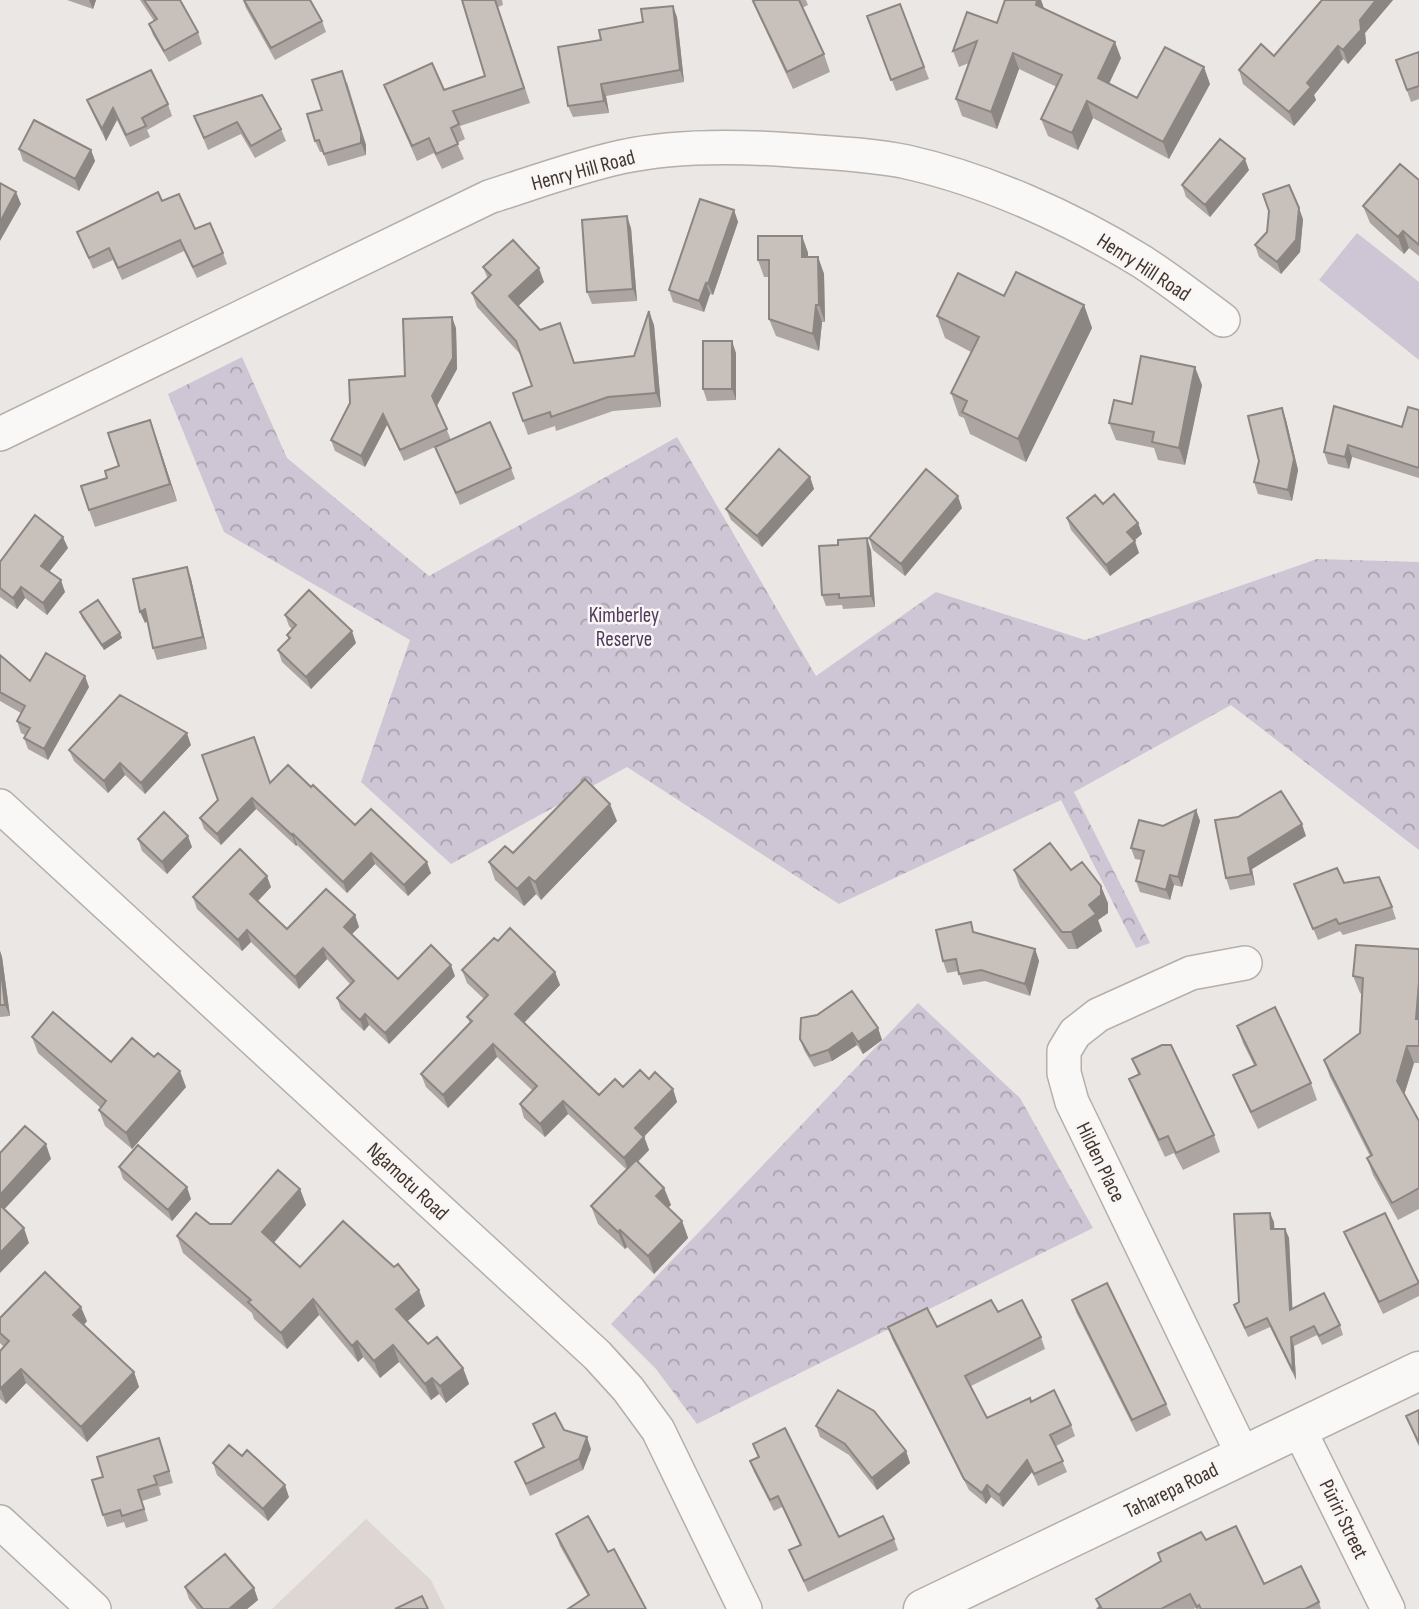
<svg xmlns="http://www.w3.org/2000/svg" width="1419" height="1609" viewBox="0 0 1419 1609" font-family="'Sofia Sans Condensed',sans-serif">
  <defs>
    <pattern id="park-crowns" width="20" height="18" patternUnits="userSpaceOnUse" patternTransform="scale(1.75)"><rect width="20" height="18" fill="#cec5d5"/><path d="M2 6a3 3 0 1 1 6 0M12 15a3 3 0 1 1 6 0" fill="none" stroke="#a9a1ad"/></pattern>
  </defs>
  <rect width="100%" height="100%" fill="#ebe7e4"/>
  <path fill="#ddd6d2" d="M366,1519l65,61 14,29h-173z"/>
  <path fill="url(#park-crowns)" d="M242,357l45,101 142,118 248,-139 139,239 120,-84 149,48 232,-81 102,3v288l-188,-145 -157,87 76,151 -14,5 -75,-148 -222,104 -212,-137 -176,97 -90,-82 49,-142 -186,-108 -56,-138z
    M918,1003l102,95 73,130 -396,196 -41,-55 -45,-45z"/>
  <path fill="#cec5d5" d="M1357,233l62,49v78l-100,-80z"/>
  <g fill="none" stroke-linecap="round" stroke-linejoin="round">
    <g stroke="#b5aea9" stroke-width="36">
      <path id="minor" d="M0,434l489,-237c44,-14 87,-30 132,-40 54,-12 115,-11 170,-7 38,3 78,4 116,12 80,18 164,56 234,99 28,18 55,39 82,59
        M0,806l597,549 31,34 30,41 87,179
        M1299,1429l89,180
        M1243,1455l-171,-353 -8,-29v-22l11,-18 23,-18 93,-42 54,-10
        M0,1522l94,87"/>
    </g>
    <g stroke="#b5aea9" stroke-width="41">
      <path id="tertiary" d="M923,1609l496,-238"/>
    </g>
    <use href="#minor" stroke="#f9f8f6" stroke-width="33"/>
    <use href="#tertiary" stroke="#f9f8f6" stroke-width="38"/>
  </g>
  <path fill="#aca5a1" d="M67,0h29l-3,9z
    M140,0h40l18,32 4,12 -33,18 -16,-27 -4,-11 5,-3z
    M243,0h67l12,21 4,11 -51,28 -29,-52z
    M462,0h40l1,5 -5,2 32,96 -70,23 5,13 -8,4 7,16 -22,10 -8,-16 -17,8 -27,-61 -6,-15 60,5 41,-14z
    M756,0h50l2,5 -6,3 22,46 6,18 -37,17 -33,-71 -7,-17z
    M1041,0l3,9 77,49 -12,26 28,14 73,-14 -41,75 -76,-41 -15,32 -30,-14 -7,-17 16,-32 -38,-18 -22,60 -35,-13 -6,-17 13,-36 -10,4 -6,-16 44,-28z
    M1322,0h71l-28,33 1,10 -18,21 -5,-5 -29,36 2,5 -22,26 -51,-42 -4,-14 35,-14z
    M900,4l29,75 -33,12 -29,-75z
    M677,17l7,65 -78,14 3,17 -36,4 -5,-11 33,-66z
    M1419,52v47l-8,3 -15,-42z
    M347,82l19,63v10l-38,11 -5,-14h-3l-5,-11z
    M87,100l81,4 4,12 -25,14 3,7 -20,10 -13,-27 -11,21 -14,-29z
    M194,116l87,13 5,12 -31,17 -14,-24 -33,16z
    M19,149l72,1 4,11 -16,30 -56,-30z
    M1249,170l-39,47 -24,-20 -4,-12z
    M1419,180v76l-10,-8 -5,6 -34,-31 -7,-17z
    M162,201l61,52 4,11 -30,14 -13,-27 -62,29 -9,-20 -20,9 -16,-37z
    M734,210l4,12 -25,73 -3,-1 -6,18 -31,-10 -4,-12z
    M1303,219l-3,33 -19,22 -22,-17 -4,-12z
    M631,228l6,73 -45,3 -5,-12z
    M802,236l6,17v4h10l6,17 1,48h-3l-3,29 -43,-15 -7,-17v-42h-5l-6,-17z
    M483,267l61,15 -26,24 22,24 34,33 60,-7 20,-31 7,82 -48,4 -57,20 -1,-5 -27,9 -15,-42 19,-7 -11,-31 -44,-48 -5,-14 16,-14z
    M1004,296l80,9 8,23 -66,134 -56,-28 -6,-16 -5,-2 -8,-23 20,-41 -26,-14 -8,-22z
    M456,328l1,41 -20,37 14,34 60,28 4,11 -55,26 -25,-58 -31,14 -17,-36 -22,42 -30,-16 -4,-11 19,-37 55,-27z
    M736,353v47l-29,1 -4,-12z
    M1202,385l-17,80 -27,-5 -4,-12 -38,-8 -7,-17 23,-19z
    M1282,408l4,12 12,50 -6,31 -34,-7 -4,-12z
    M1419,410v68l-67,-21 -3,12 -21,-5 -4,-12 78,-25z
    M156,437l21,64 -82,26 -6,-17 18,-32 12,-12z
    M810,477l4,12 -52,58 -31,-27 -5,-11z
    M1103,504l35,19 4,11 -8,7 5,12 -29,23 -39,-46 -4,-12z
    M962,508l-57,68 -32,-26 -4,-12z
    M68,548l-19,24 16,20 -18,23 -22,-17 -8,11 -17,-12v-35z
    M871,550l4,57 -32,2 -1,-4 -16,1 -4,-11z
    M187,567l4,12 16,70 -50,11 -4,-12 -6,-27 -2,2z
    M80,612l40,21 2,5 -18,12 -22,-32z
    M285,615l71,28 -45,46 -29,-27 -4,-12 11,-11 -2,-4 5,-6 -3,-3z
    M0,655l30,26 59,6 -41,73 -20,-11 -4,-11 1,-3 -4,-2 -4,-12 4,-8 -21,-12z
    M191,745l-46,49 -20,-19 -17,18 -34,-32 -5,-11z
    M270,783l85,42 76,48 -23,23 -33,-32 -28,29 -50,-48 -1,1 -40,-37 -35,36 -17,-16 -4,-11z
    M1196,810l4,11 -18,66 -8,-2 -4,15 -30,-8 -4,-11 5,-21 -6,-1 -4,-11 32,-22z
    M617,821l-76,79 -5,-6 -12,12 -29,-26 -6,-18 24,-9z
    M1306,836l-54,33 3,16 -25,5 -4,-12z
    M138,839l54,8 -25,27 -25,-23z
    M1014,870h57l37,33v10l-10,7 4,11 -25,18h-9l-48,-62z
    M1344,883l48,24 4,12 -53,16 -3,-4 -22,9 -24,-56z
    M271,887l-13,14 29,28 68,-14 4,12 -7,7 46,45 57,-3 -66,68 -20,-19 -5,6 -23,-22 -4,-11 13,-14 -23,-25 -28,30 -48,-47 -9,9 -45,-42 -4,-12z
    M975,932l60,17 4,12 -9,35 -45,-15 -22,4 -5,-14 -11,2 -4,-12z
    M498,941l57,31 5,13 -36,38 75,72 50,-16 24,10 4,13 -33,34 5,14 -11,12 26,26 7,17 -3,2 14,14 6,17 -34,36 -27,-27 -2,2 -27,-25 -7,-18 36,-36 -59,-56 -23,23 -21,-19 -4,-14 13,-13 -36,-34 -49,51 -22,-21 -5,-13 49,-51 -3,-6 17,-18 -17,-16 -5,-13z
    M1419,949v114h-5l-10,32 15,26v88l-21,11 -25,-45 -6,-17 3,-2 -40,-79 -6,-17 36,-27 2,-39 -2,-1 -7,-17z
    M0,951l2,6 8,59 -10,1z
    M1237,1026l74,57 6,17 -59,29 -18,-37 -7,-17 21,-10 -11,-22z
    M878,1028l4,12 -19,14 -6,-9 -25,16 -18,6 -10,-17 -4,-11z
    M32,1037l79,25 75,25 -54,62 -27,-23 -6,-16 2,-2 -63,-55z
    M1132,1059l82,76 6,17 -37,18 -9,-17 -9,4 -29,-61 -7,-17 9,-5z
    M119,1167l72,32 -19,22 -49,-42z
    M300,1189l6,16 -32,38 26,24 125,39 -18,15 21,23 35,24 6,16 -23,19 -7,-9 -8,6 -32,-38 -19,16 -17,-21 -5,5 -39,-47 -32,34 -33,-30 -2,-6 -69,-60 -6,-17 33,-12h21z
    M1274,1222v7h11l4,9 3,71 48,16 3,10 -21,10 -5,-10 -23,11 2,34 -26,-53 -22,10 -14,-32 5,-3z
    M1344,1232l75,49v15l-36,18 -34,-70z
    M1072,1300l94,104 5,11 -35,17 -60,-120z
    M998,1312l43,25 4,12 -74,37 16,32 44,-16 40,23 4,11 -19,10 11,26 -29,14 -6,-14 -29,35 -12,-10 -5,7 -17,-14 -77,-151 -4,-12h49z
    M0,1318l87,3 -3,4 50,47 5,15 -52,55 -61,-59 -20,21 -6,-5v-48l4,-4 -4,-4z
    M1419,1410v37l-13,-31z
    M533,1424l31,6 27,19 -8,21 -53,26 -15,-34 28,-14z
    M816,1426l90,25 4,12 -33,27 -28,-35 -29,-18z
    M753,1444l86,93 55,2 4,11 -90,42 -19,-42 11,-5 -18,-38 -8,4 -20,-39 -4,-11 8,-4z
    M163,1449l10,34 -14,4 2,8 -19,6 6,20 -22,7 -2,-6 -17,5 -4,-12v-38z
    M242,1456l47,41 -21,24 -51,-46 -4,-12z
    M556,1534l52,18 38,57 -58,-13 -28,-50z
    M1206,1540l58,44 55,18 2,7h-125v-1l-3,1h-96l2,-1 -3,-9 65,-38 -3,-8z
    M185,1587l69,1 4,12 -11,9h-50l-8,-10z"/>
  <path fill="#8c8683" d="M89,0h7l-3,9z
    M1037,0h4l4,11 -9,-6z
    M1376,0h17l-28,33 1,10 -18,21 -5,-14 17,-30z
    M673,6l4,11 7,65 -4,-12z
    M1115,42l6,16 -17,36 -6,-16z
    M1338,46l5,13 -29,36 2,5 -22,26 -5,-14 18,-29z
    M1013,53l6,16 -22,60 -6,-17z
    M1204,67l6,17 -41,75 -6,-17z
    M342,71l24,74v10l-5,-12z
    M601,84l5,12 3,17 -5,-12z
    M1087,101l6,17 -15,32 -6,-17z
    M113,108l4,12 -11,21 -4,-12z
    M91,150l4,11 -16,30 -4,-12z
    M1245,159l4,11 -39,47 -5,-12z
    M16,192l5,12 -21,37v-19z
    M1299,208l4,11 -3,33 -19,22 -4,-12z
    M734,210l4,12 -25,73 -5,-11z
    M627,216l4,12 6,73 -4,-12z
    M1403,231l6,17 -5,6 -6,-17z
    M802,236l6,17v22l-6,-18z
    M818,257l6,17 1,48 -6,-17z
    M539,268l5,14 -30,28 -5,-14z
    M706,283l4,11 -6,18 -5,-11z
    M816,305l6,17 -3,29 -6,-17z
    M1084,305l8,23 -66,134 -8,-23z
    M649,311l5,14 7,82 -5,-14z
    M452,317l4,11 1,41 -21,38 -4,-11z
    M732,341l4,12v47l-4,-11z
    M1195,367l7,18 -17,80 -6,-17z
    M1282,408l4,12 12,50 -6,31 -4,-11z
    M383,414l4,11 -22,42 -4,-11z
    M150,420l6,17 21,64 -7,-17z
    M1348,445l4,12 -3,12 -4,-12z
    M810,477l4,12 -52,58 -5,-11z
    M958,496l4,12 -57,68 -4,-12z
    M1138,523l4,11 -11,9 -4,-11z
    M63,537l5,11 -23,29 -4,-11z
    M867,538l4,12 4,57 -4,-11z
    M1135,541l4,12 -29,23 -4,-11z
    M187,567l4,12 16,70 -4,-12z
    M61,580l4,12 -18,23 -4,-12z
    M21,587l4,11 -8,11 -4,-11z
    M145,609l4,11 -4,3 -5,-11z
    M352,631l4,12 -45,46 -5,-12z
    M120,633l2,5 -18,12 -2,-5z
    M85,676l4,11 -41,73 -4,-11z
    M187,733l4,12 -46,49 -4,-11z
    M120,763l5,12 -17,18 -4,-12z
    M252,798l4,11 -35,36 -4,-11z
    M610,804l7,17 -76,79 -6,-18z
    M1196,810l4,11 -18,66 -4,-10z
    M1302,824l4,12 -54,33 3,16 -4,-11 -3,-16z
    M293,834l4,11 -1,1 -4,-11z
    M188,836l4,11 -25,27 -5,-12z
    M371,853l4,11 -28,29 -4,-11z
    M427,862l4,11 -23,23 -4,-11z
    M1170,875l4,10 -4,15 -4,-10z
    M267,876l4,11 -17,18 -4,-11z
    M529,877l7,17 -12,12 -7,-17z
    M1101,886l7,17v10l-10,7 4,11 -25,18 -6,-17z
    M355,915l4,12 -11,11 -4,-11z
    M247,930l4,12 -9,9 -4,-11z
    M323,948l4,11 -28,30 -4,-12z
    M1035,949l4,12 -9,35 -5,-12z
    M0,951l2,6 8,59 -5,-11 -5,-43z
    M451,965l4,11 -66,68 -4,-11z
    M555,972l5,13 -40,42 -5,-13z
    M1419,982v44l-3,-7z
    M365,1014l4,11 -5,6 -4,-11z
    M878,1028l4,12 -19,14 -5,-12z
    M852,1033l5,12 -25,16 -4,-11z
    M493,1044l4,13 -49,51 -5,-13z
    M1407,1046l7,17 -11,35 -6,-17z
    M180,1071l6,16 -54,62 -6,-16z
    M673,1089l4,13 -37,39 -5,-13z
    M563,1101l5,13 -23,23 -5,-13z
    M644,1137l5,13 -21,21 -4,-13z
    M46,1144l5,15 -51,55v-19z
    M187,1187l4,12 -19,22 -4,-11z
    M664,1188l7,17 -8,8 -7,-17z
    M300,1189l6,16 -38,44 -6,-17z
    M1270,1213l4,9 1,17 -4,-10z
    M682,1221l6,17 -34,36 -6,-18z
    M24,1228l5,15 -29,30v-20z
    M1285,1229l4,9 4,81 -3,-9z
    M620,1230l7,17 -2,2 -7,-17z
    M419,1290l6,16 -23,20 -6,-17z
    M313,1299l6,16 -32,34 -6,-16z
    M81,1307l6,14 -8,9 -6,-15z
    M1291,1337l3,9 2,34 -3,-9z
    M357,1341l6,16 -5,5 -6,-16z
    M393,1345l6,17 -19,16 -6,-17z
    M463,1368l6,16 -23,19 -6,-17z
    M21,1369l5,14 -20,21 -5,-15z
    M134,1372l5,15 -52,55 -6,-15z
    M432,1378l7,16 -8,6 -6,-16z
    M587,1437l4,12 -8,21 -4,-11z
    M906,1451l4,12 -33,27 -5,-12z
    M1027,1460l5,12 -29,35 -4,-12z
    M285,1485l4,12 -21,24 -5,-12z
    M987,1485l4,12 -5,7 -4,-11z
    M254,1588l4,12 -11,9h-18z"/>
  <path fill="#c8c0bb" stroke="#8c8683" stroke-width="2" d="M144,0h36l18,32 -34,19 -15,-27 8,-5z
    M244,0h66l12,21 -51,27z
    M462,0h33l29,88 -71,23 6,13 -8,4 7,16 -22,10 -7,-16 -17,8 -28,-61 48,-22 12,27 41,-14z
    M756,0h43l25,54 -37,18 -34,-71z
    M1005,0h32l-1,5 79,37 -17,36 39,20 28,-51 39,20 -41,75 -76,-41 -15,32 -31,-14 21,-44 -49,-22 -22,59 -35,-13 21,-58 -24,10 14,-39 30,11z
    M1322,0h54l-16,20 1,10 -18,20 -5,-4 -31,37 4,4 -22,25 -50,-42 22,-26 13,12z
    M900,4l24,63 -33,13 -24,-64z
    M673,6l7,64 -79,14 3,17 -36,5 -10,-59 43,-7 -2,-10 44,-8 -2,-13z
    M1419,52v34l-12,4 -11,-30z
    M151,70l17,34 -26,14 4,8 -20,9 -13,-27 -11,21 -15,-29z
    M342,71l19,62v10l-37,11 -5,-14 -4,1 -8,-27 15,-4 -10,-30z
    M262,95l19,34 -30,17 -14,-24 -33,16 -10,-22z
    M34,120l57,30 -16,29 -56,-30z
    M1220,139l25,20 -40,46 -23,-20z
    M1400,164l19,16v65l-16,-14 -5,6 -35,-31z
    M0,183l16,9 -16,30z
    M1289,185l10,23 -3,32 -19,22 -22,-17 12,-13 2,-21 -6,-17z
    M158,192l4,9 17,-7 16,35 15,-6 13,30 -30,14 -13,-27 -62,28 -9,-20 -20,10 -12,-26z
    M700,199l34,11 -26,74 -2,-1 -7,18 -30,-11z
    M627,216l6,73 -46,3 -5,-72z
    M758,236h44v21h16l1,48h-3l-3,29 -44,-15v-59h-11z
    M513,240l26,28 -30,28 31,34 20,-7 14,40 60,-7 15,-45 7,82 -48,4 -57,20 -1,-5 -27,9 -10,-28 19,-7 -16,-45 -44,-48 19,-18 -8,-8z
    M1016,272l68,33 -66,134 -56,-27 5,-11 -16,-8 28,-56 -42,-21 21,-43 46,23z
    M452,317l1,41 -21,38 15,33 -47,21 -17,-36 -22,42 -30,-16 19,-37 -1,-23 56,-4 -2,-57z
    M703,341h29v48h-29z
    M1141,356l54,11 -16,81 -27,-6 2,-10 -45,-9 5,-23 18,4z
    M1334,406l68,21 6,-20 11,3v58l-71,-23 -3,12 -21,-5z
    M1282,408l12,51 -6,31 -34,-8 5,-21 -11,-45z
    M150,420l20,64 -81,26 -8,-24 26,-8 -2,-7 14,-5 -11,-33z
    M490,422l21,46 -55,25 -21,-46z
    M779,449l31,28 -53,59 -31,-27z
    M926,469l32,27 -57,68 -32,-26z
    M1114,494l24,29 -11,9 8,9 -29,24 -39,-47 28,-23 8,9z
    M35,515l28,22 -22,29 20,14 -18,23 -22,-16 -8,11 -13,-10v-26z
    M867,538l4,58 -32,2v-4l-17,1 -3,-49 19,-1v-5z
    M187,567l16,70 -50,11 -8,-39 -5,3 -7,-33z
    M309,590l43,41 -46,46 -28,-27 12,-12 -3,-3 9,-10 -11,-10z
    M98,600l22,33 -18,12 -22,-33z
    M46,653l39,23 -41,73 -20,-11 6,-10 -13,-7 8,-15 -25,-14v-37l30,26z
    M120,695l67,38 -46,50 -21,-20 -16,18 -35,-31z
    M254,737l16,46 18,-18 23,22 2,-2 42,40 16,-16 56,53 -23,23 -33,-32 -28,29 -50,-48 -1,1 -40,-37 -35,36 -17,-16 18,-18 -16,-45z
    M585,779l25,25 -75,78 -6,-5 -12,12 -28,-27 16,-16 8,7z
    M1281,791l21,33 -54,34 3,16 -25,4 -11,-58 23,-3z
    M1196,810l-18,67 -8,-2 -4,15 -30,-9 8,-30 -13,-3 8,-28 24,6z
    M164,812l24,24 -26,26 -24,-23z
    M1050,843l21,27 11,-8 19,24v9l-12,10 7,9 -25,18h-9l-48,-62z
    M240,849l27,27 -17,18 37,35 39,-40 29,26 -11,12 54,52 33,-34 20,20 -66,68 -20,-19 -5,6 -23,-22 17,-17 -31,-33 -28,29 -48,-47 -9,10 -45,-43z
    M1337,868l7,15 35,-6 13,30 -53,17 -3,-5 -23,10 -19,-45z
    M971,922l2,10 62,17 -10,35 -44,-14 -22,4 -3,-15 -13,2 -7,-31z
    M510,928l45,44 -40,42 84,81 16,-16 8,8 17,-17 9,9 6,-7 18,17 -38,39 9,9 -20,21 -61,-57 -23,23 -20,-20 17,-18 -44,-42 -50,51 -22,-21 51,-53 -5,-4 21,-22 -26,-25 32,-32 4,3z
    M1356,945l63,4v33l-3,37h3v27h-12l-10,35 22,40v67l-27,15 -25,-45 5,-3 -48,-95 36,-27 3,-55 -10,-2z
    M0,962l5,43h-5z
    M852,991l26,37 -20,14 -6,-9 -24,17 -18,6 -10,-17 1,-21 16,-3z
    M1275,1007l36,76 -60,29 -18,-37 23,-10 -19,-39z
    M53,1012l58,50 21,-24 22,19 4,-4 22,18 -54,62 -27,-23 7,-9 -74,-64z
    M1162,1045h9l43,90 -38,18 -8,-17 -9,4 -30,-61 11,-5 -8,-15z
    M25,1126l21,18 -46,51v-42z
    M138,1145l49,42 -19,23 -49,-43z
    M636,1160l28,28 -8,8 26,25 -34,35 -28,-26 -2,2 -27,-26z
    M278,1170l22,19 -38,43 38,35 43,-46 51,46 4,-3 21,26 -23,19 32,35 9,-7 26,31 -23,18 -8,-8 -7,6 -32,-39 -19,16 -17,-20 -5,5 -39,-47 -32,34 -33,-31 3,-2 -74,-64 19,-23 14,11h21z
    M0,1205l24,23 -24,25z
    M1270,1213l1,16h14l5,81 34,-17 16,32 -21,11 -5,-10 -23,11 2,34 -26,-53 -22,10 -11,-23 5,-3 -5,-88z
    M1385,1213l34,70 -40,19 -35,-70z
    M45,1272l36,35 -8,8 61,57 -53,55 -60,-58 -21,20v-38l9,-10 -9,-8v-15z
    M1107,1283l59,121 -34,16 -60,-120z
    M991,1300l7,12 24,-12 19,37 -76,39 22,42 43,-20 1,4 23,-12 17,35 -21,10 13,26 -29,13 -7,-14 -28,35 -12,-10 -5,8 -18,-14 -76,-152 39,-19 10,19z
    M838,1390l36,21 32,40 -34,27 -27,-34 -29,-18z
    M1419,1410v33l-13,-27z
    M555,1413l9,17 23,7 -8,22 -53,25 -11,-22 29,-15 -11,-23z
    M785,1428l54,109 44,-21 11,23 -90,42 -15,-31 12,-5 -23,-49 -8,4 -20,-39 9,-4 -6,-13z
    M159,1438l10,33 -15,5 3,8 -19,6 6,19 -22,7 -2,-6 -17,5 -11,-35 11,-3 -6,-20z
    M229,1445l13,11 5,-6 38,35 -22,24 -50,-46z
    M588,1516l20,36 6,-3 32,60h-78l21,-14 -33,-61z
    M1236,1526l28,58 37,-18 18,36 -14,7h-104l-2,-4 -2,2 -7,-13 -29,15h-64l4,-2 -5,-8 65,-38 -3,-8 43,-21 5,8z
    M225,1554l29,34 -25,21h-26l-18,-22z
    M422,1596l6,13h-33z"/>
  <g text-anchor="middle" stroke-width="5" stroke-linejoin="round" paint-order="stroke">
    <g font-size="21" fill="#43362c" stroke="#f8f5f4">
      <text transform="translate(583 170) rotate(-15)" y="7">Henry Hill Road</text>
      <text transform="translate(1144 267) rotate(33)" y="7">Henry Hill Road</text>
      <text transform="translate(1101 1162) rotate(64)" y="7">Hilden Place</text>
      <text transform="translate(408 1181) rotate(43)" y="7">Ngamotu Road</text>
      <text transform="translate(1171 1490) rotate(-26)" y="7">Taharepa Road</text>
      <text transform="translate(1344 1519) rotate(64)" y="7">Pūriri Street</text>
    </g>
    <g font-size="21" fill="#50395f" stroke="#f8f5f4">
      <text x="624" y="622">Kimberley<tspan x="624" dy="24">Reserve</tspan></text>
    </g>
  </g>
</svg>
